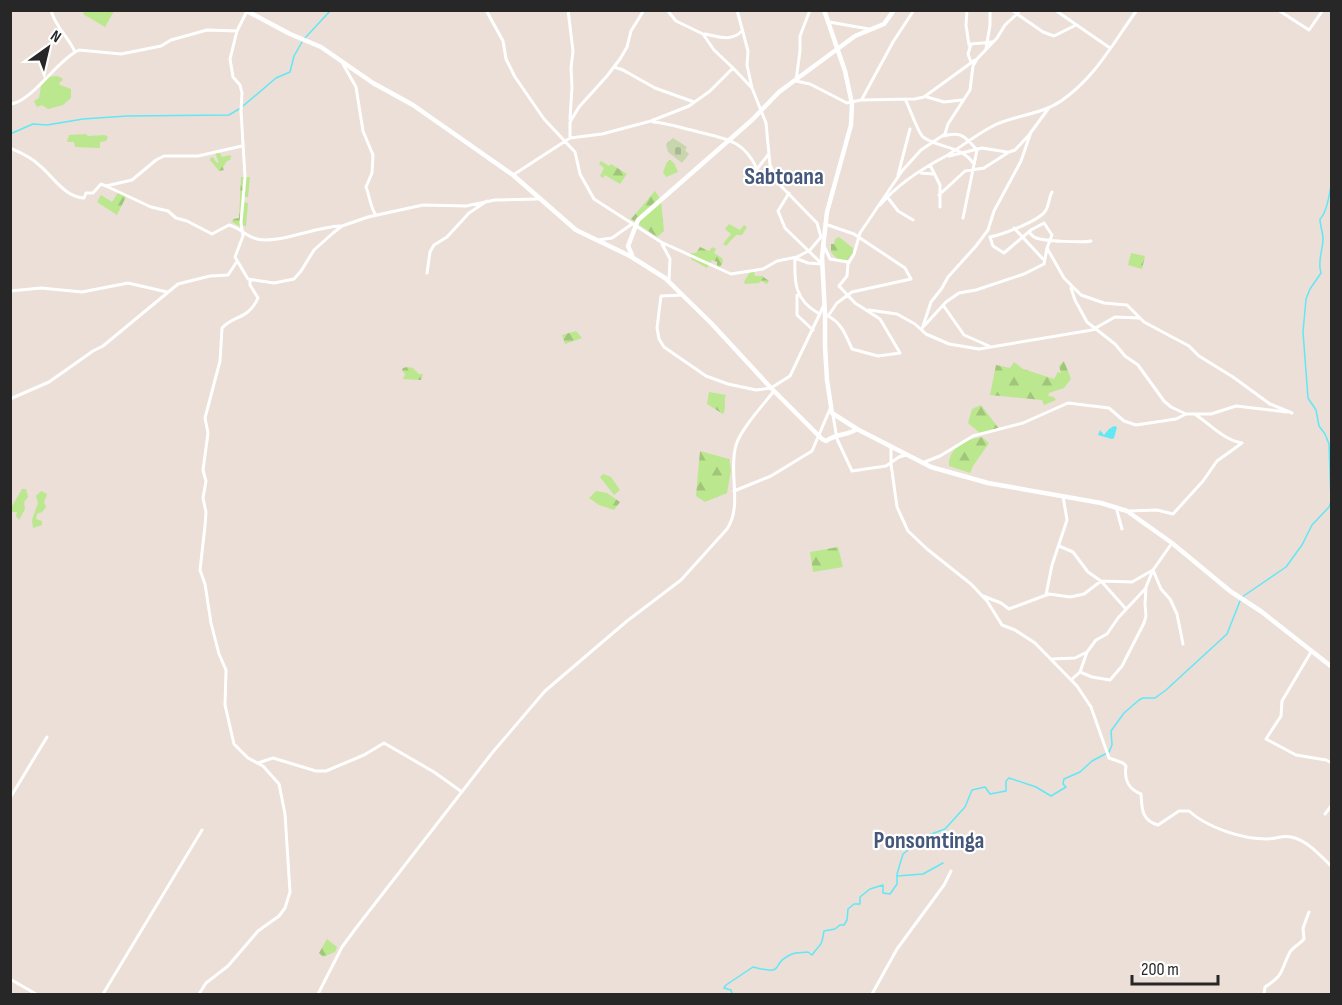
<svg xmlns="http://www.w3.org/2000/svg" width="1342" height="1005" viewBox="0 0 1342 1005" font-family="'Sofia Sans Condensed',sans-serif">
  <defs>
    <pattern id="forest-firs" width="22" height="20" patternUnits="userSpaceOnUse" patternTransform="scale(1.5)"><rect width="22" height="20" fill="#bbe78f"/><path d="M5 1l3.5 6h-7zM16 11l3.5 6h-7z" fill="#a1c67b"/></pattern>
    <pattern id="cemetery-stones" width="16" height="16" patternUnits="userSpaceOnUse" patternTransform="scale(1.5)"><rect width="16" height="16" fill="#c8d6ad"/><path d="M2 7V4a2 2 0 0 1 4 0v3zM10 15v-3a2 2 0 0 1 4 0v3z" fill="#acb895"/></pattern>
  </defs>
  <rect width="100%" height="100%" fill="#ebdfd7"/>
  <path fill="#bbe78f" d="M85,10h29v1l-9,16 -22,-13z
    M57,76l5,2 1,2 -4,3 1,2 11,4v9l-8,7 -15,4 -6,-4 -5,2 -3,-6 5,-3 2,-12 8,-9z
    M86,134l2,2 17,-1 3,2 -2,4 -6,1v6l-25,-1 -1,-5h-7l2,-7z
    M22,489h4l2,8 -4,5 1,7 -6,11 -3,-4 1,-4h-6v-4z
    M41,491l6,3 -3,8 2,5 -4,5 -5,2 -1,5 6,2v4l-9,3 -1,-8 6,-17 -2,-7z"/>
  <path fill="url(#forest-firs)" d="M219,152l3,5 8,-2 1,1 -1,4 -3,1 -4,6 1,3 -5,1 -9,-11 1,-3 3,1 2,4 3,1 -4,-10z
    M670,160l4,3 4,9 -12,5 -3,-5 4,-10z
    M601,161l8,5 2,-2 16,10 -7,10 -15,-9 -2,3 -3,-2 4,-8 -5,-4z
    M241,177h9l-2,20h-4v5l4,1 -2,23h-7l-7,-4 1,-3 6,-1z
    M119,191l8,4 -10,20 -20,-13 4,-7 11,7z
    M655,191l6,9 3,31 -7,6 -26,-18z
    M729,224l11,6 4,-5 3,2 -5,8h-6l-10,11 -3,-2 8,-10 -6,-5z
    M839,237l14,11v5l-7,8 -8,-1 -7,-8v-8h3l1,-5z
    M700,247l9,4 3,-4 4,2 -2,4 8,5 1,4 -4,7 -2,-1v-6l-5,-2 -5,8 -16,-9 -1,-6h6z
    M1131,253l14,3 -3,13 -14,-4z
    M750,272h4l1,4h7l7,5 -2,3 -6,-3 -2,2 -14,1 -1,-2z
    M576,331l6,7 -17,6 -3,-9z
    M1064,361l7,18 -7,9 -15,5 -1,3 6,1 2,3 -12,5 -2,-5 -52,-5 6,-30 14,3 4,-6 9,7 31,10 4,-7 3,1 -2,-7z
    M407,367l6,1 6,6h4l-2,6 -18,-1 2,-5 -3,-4 1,-2z
    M709,392l17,3c-3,6 1,13 -3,19l-16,-10z
    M981,405l19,25 -19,4 -13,-11 4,-14z
    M982,437l7,6 -16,23 -3,7 -21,-7c-1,-18 17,-27 33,-29z
    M700,451l29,8 2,11 -4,23 -22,9 -9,-6z
    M603,474l8,3 9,13 -6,5 -14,-18z
    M596,491l11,2 13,9 -6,8 -15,-5 -10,-7z
    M838,547l5,20 -30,5 -3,-20z
    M327,939l10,8 -2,5 -12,5 -4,-4z"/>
  <path fill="url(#cemetery-stones)" d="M673,138l14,9 -2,3 4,4 -7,9 -14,-11 -2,-8z"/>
  <path fill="#61e7f6" d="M1114,426l3,1 -3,11 -2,1 -14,-4 2,-5 4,5 5,-6z"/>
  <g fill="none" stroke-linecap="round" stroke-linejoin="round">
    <path stroke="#61e7f6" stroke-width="1.5" d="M305,38l26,-28
      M243,106l33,-28 14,-6 4,-16 8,-14
      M10,134l23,-10 14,1 36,-6 44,-3 102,-1 10,-6
      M1242,597l44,-30 16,-22 10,-20 17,-18 2,-5 -2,-58 -4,-10 -6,-8 -3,-16 -8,-12 -5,-66 3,-33 4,-10 11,-16c-4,-11 2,-23 2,-34 0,-7 -3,-13 -3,-20 7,-6 11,-31 12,-42
      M897,876l26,-2 20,-11
      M732,994l-1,-4 -7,-2 2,-3 27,-18c35,9 16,-3 37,-12 5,-3 13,-2 18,-3l4,3c9,-13 9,-6 12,-24l11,-2 5,-4h4l3,-5 1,-11 6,-5h6v-7l10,-8 13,-4v8l7,1 7,-10v-10l6,-20 23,-18 19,-7 20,-22 7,-17 13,-3 5,7 16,-3v-10l3,-3 27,9 15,9 15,-9 -3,-3 1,-5 16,-7 12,-11 17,-9 3,-7 -1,-14 13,-18 15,-13 4,-2h12l11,-8 61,-56 13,-33"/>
    <path stroke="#fff" stroke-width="3" d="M51,10c4,17 17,26 24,42
      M486,10l17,31 3,18 9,18 29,42 31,33 5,22 14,25 67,43 70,32 32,-5 14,-8 20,-4 13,-7 11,-13
      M568,10l5,41 -2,17 1,19 -2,32
      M667,10l9,11 27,13 11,16 19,18 18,19
      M737,10l11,41 -1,14 5,23 14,35 4,42 9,19 38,39 4,14
      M810,10l-10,26v15l-4,30 14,3 37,19 14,-3 54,-1 9,-2 51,-37
      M967,10l-1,15 3,20
      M1012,10l5,4 3,-4
      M1055,10l55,38
      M1278,10l31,20 14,-20
      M247,11l-10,20 -7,28 3,18 7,8 2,8 -1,18 4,66 -4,46 2,13 -8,21 13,22 26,4 20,-4 7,-8 13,-21 19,-17 9,-7 26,-9 55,-12 43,1 29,-6 43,-1
      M829,22l40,7
      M705,34c14,3 26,8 37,-3
      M986,49l4,-24v-15
      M971,62l-3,-8 3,-10 21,-2
      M343,64l13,23 7,44 10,24 -1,18 -6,14c3,7 5,23 10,28
      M614,67l9,3 32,18 39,14
      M927,97l17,5 18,-2
      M862,99l31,-57 21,-32
      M905,99c5,9 12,32 18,38 15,11 39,9 50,26
      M10,104c21,-1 47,-44 69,-54l42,4 40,-8 10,-6 36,-10 30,1
      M653,122c15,1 28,6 42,9 28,8 48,7 62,38l11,-14
      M943,136c18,-5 22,0 34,14l-14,68
      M570,138v-16l9,-15 28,-31 13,-17 7,-12 4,-16 13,-21
      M10,148c11,5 21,9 29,17 14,11 25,32 45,33l2,-5h7l8,-9 5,2 26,-6 24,-20 8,-4h34l44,-10
      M949,156l33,-8 25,4
      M930,165l10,20v22
      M921,173l13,1
      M513,175l57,-37 32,-4 49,-13 38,-15 21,-15 23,-23
      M898,175l12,-46
      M106,186l45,21 17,4 8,7 11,3 25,13 17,-9 3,1c9,3 15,11 25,13 22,5 57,-12 83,-13
      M789,193l-11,18 7,17 35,34
      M939,195l26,-24 19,-3 25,-16 6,-2 14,-15 19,-26
      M888,198l10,13 15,9
      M880,205c17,-20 43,-37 66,-49 17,-10 33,-24 51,-32 21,-9 45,-10 64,-23 34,-23 52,-58 76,-91
      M825,224l29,10 51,34 6,11 -59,13 -15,11 -9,13
      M1014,228l29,31
      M1029,232c3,3 3,4 7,6 8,3 47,5 55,3
      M990,237l3,9 11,7 27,-23 13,-7 8,12 -5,13 17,30 17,17 23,8 23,2 17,17 45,24 10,10 34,21 37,27 22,9
      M990,237c11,-2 50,-16 56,-27 3,-5 3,-13 6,-18
      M598,240l14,-2 20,-14
      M662,244l8,15 -1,21
      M824,246l6,13 18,3
      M427,273l3,-21 4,-7 13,-8 22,-24 18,-12
      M1071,288l4,12 12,22 28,22 10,12 13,9 26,36 7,6 15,7h25l25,-8 51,6
      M10,291l31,-3 41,4 46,-9 39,9
      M683,295l-22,1 -4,32 2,11 5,8 42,29 22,8 28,6 15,-2 19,-12 34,-71
      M797,295v20l16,15
      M943,305l21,30 25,11
      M869,310l28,4 18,10 11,10 23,10 30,5 113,-19 23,-13 24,1
      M818,313c-23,-13 -24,-31 -23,-55l13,5 13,1
      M828,316c14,7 18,20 24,33l26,7 22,-3 -20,-34 -25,-16 -16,-17 8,-10 1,-12 6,-10 6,-21 42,-62 19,-21 24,-16 3,-10 22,-34 3,-24 4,-7 20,-21 8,-13 12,-11 26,18 11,4 22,-11
      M924,326l22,-24 13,-9 17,-3 48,-16 20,-10 3,-16
      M922,329l9,-27 11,-14 6,-11 28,-31 12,-16 6,-19 27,-50 10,-29
      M10,399l39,-17 44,-31 10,-5 75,-62 32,-8 18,-1 8,-12
      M833,415l4,24 15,32 34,-5 13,-9 7,-2
      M1196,415c15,10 28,25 46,28
      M891,447v17l6,43 11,24 19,18 44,35 16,17 15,24 13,5 20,13 42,43 14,21 18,51 14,5 3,3c-2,14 2,23 15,28 1,14 0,26 17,31l21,-14h10c19,17 53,28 78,28 8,0 16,-4 24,-2 16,3 30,19 41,30
      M922,463l18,-7 33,-20 50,-13 45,-20 41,5 15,13 12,4 40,-6 10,-5
      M734,491l37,-15 41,-25 18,-42
      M1116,507l6,22
      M1129,511l28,-1 16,4 30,-33 14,-20 25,-18
      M1059,546l14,6 15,20 13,9 25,28
      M1046,595l6,-30 15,-45 -4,-24
      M983,596l18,7 8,6 40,-15 21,3 14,-3 17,-13 31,1 21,-12 8,19 9,10 7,15 6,30
      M1311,652l-29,49 -1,15 -15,23 30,16 30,5 6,3
      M1052,659l23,-1 12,-6 9,-12 11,-6 11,-16 27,-29
      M1080,672l7,-20
      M1071,680l9,-8 12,5 18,3 12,-14 22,-43 2,-7 -1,-12 1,-17 7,-17 19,-27
      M258,763l15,-5 43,13h10l38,-16 20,-12 50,29 28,20
      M10,798l37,-61
      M1325,814l7,-9
      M10,979l26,15
      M103,994l99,-164
      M199,994l7,-11 22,-17 30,-35 21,-15 6,-8 5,-16 -5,-78 -6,-30 -16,-18 -15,-8 -14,-14 -9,-39 1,-35 -7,-16 -8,-31 -6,-39 -5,-14 5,-44 1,-14 -3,-14 3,-17 -3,-11 5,-37 -3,-15 15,-57 2,-33c12,-13 26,-8 36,-30l-8,-13v-5
      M318,994l24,-47 14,-19 136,-175 53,-62 82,-70 54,-41 46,-51c16,-24 1,-56 9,-84 5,-16 27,-40 38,-54
      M872,994l25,-45 47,-64 7,-14
      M1264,994l1,-7c20,-13 15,-16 25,-35 3,-5 10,-8 14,-13l-1,-11 6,-16"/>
    <path stroke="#fff" stroke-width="4.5" d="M245,10l45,24 31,13 52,36 40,22 100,70 63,55 54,26 35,22 46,45 60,65 51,51 4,2c11,-8 21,-5 31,-12
      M824,10l21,61 7,33 -1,21 -24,87 -5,45 3,57v33l2,33 5,33 25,16 74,38 57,16 113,20 26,8 45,32 58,48 32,21 70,55
      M632,255l-4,-9 10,-26 114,-100 27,-28 76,-56 29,-12 10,-14"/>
  </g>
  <g text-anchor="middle" stroke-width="4.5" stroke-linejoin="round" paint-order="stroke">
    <g font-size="24" font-weight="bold" fill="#45577a" stroke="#fff">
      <text x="784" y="184">Sabtoana</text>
      <text x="929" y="848">Ponsomtinga</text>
    </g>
  </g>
  <rect width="1342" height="1005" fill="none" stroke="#272727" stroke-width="24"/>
  <g transform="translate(48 48) rotate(34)" stroke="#ffffff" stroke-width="4.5" paint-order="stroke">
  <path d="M0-4.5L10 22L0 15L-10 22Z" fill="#272727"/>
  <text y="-9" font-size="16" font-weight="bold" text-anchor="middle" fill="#272727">N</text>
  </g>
  <path d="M1132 975v9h86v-9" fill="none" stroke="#272727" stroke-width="3"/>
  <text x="1141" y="975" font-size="18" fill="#272727" stroke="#ffffff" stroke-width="4.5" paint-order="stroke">200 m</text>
</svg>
